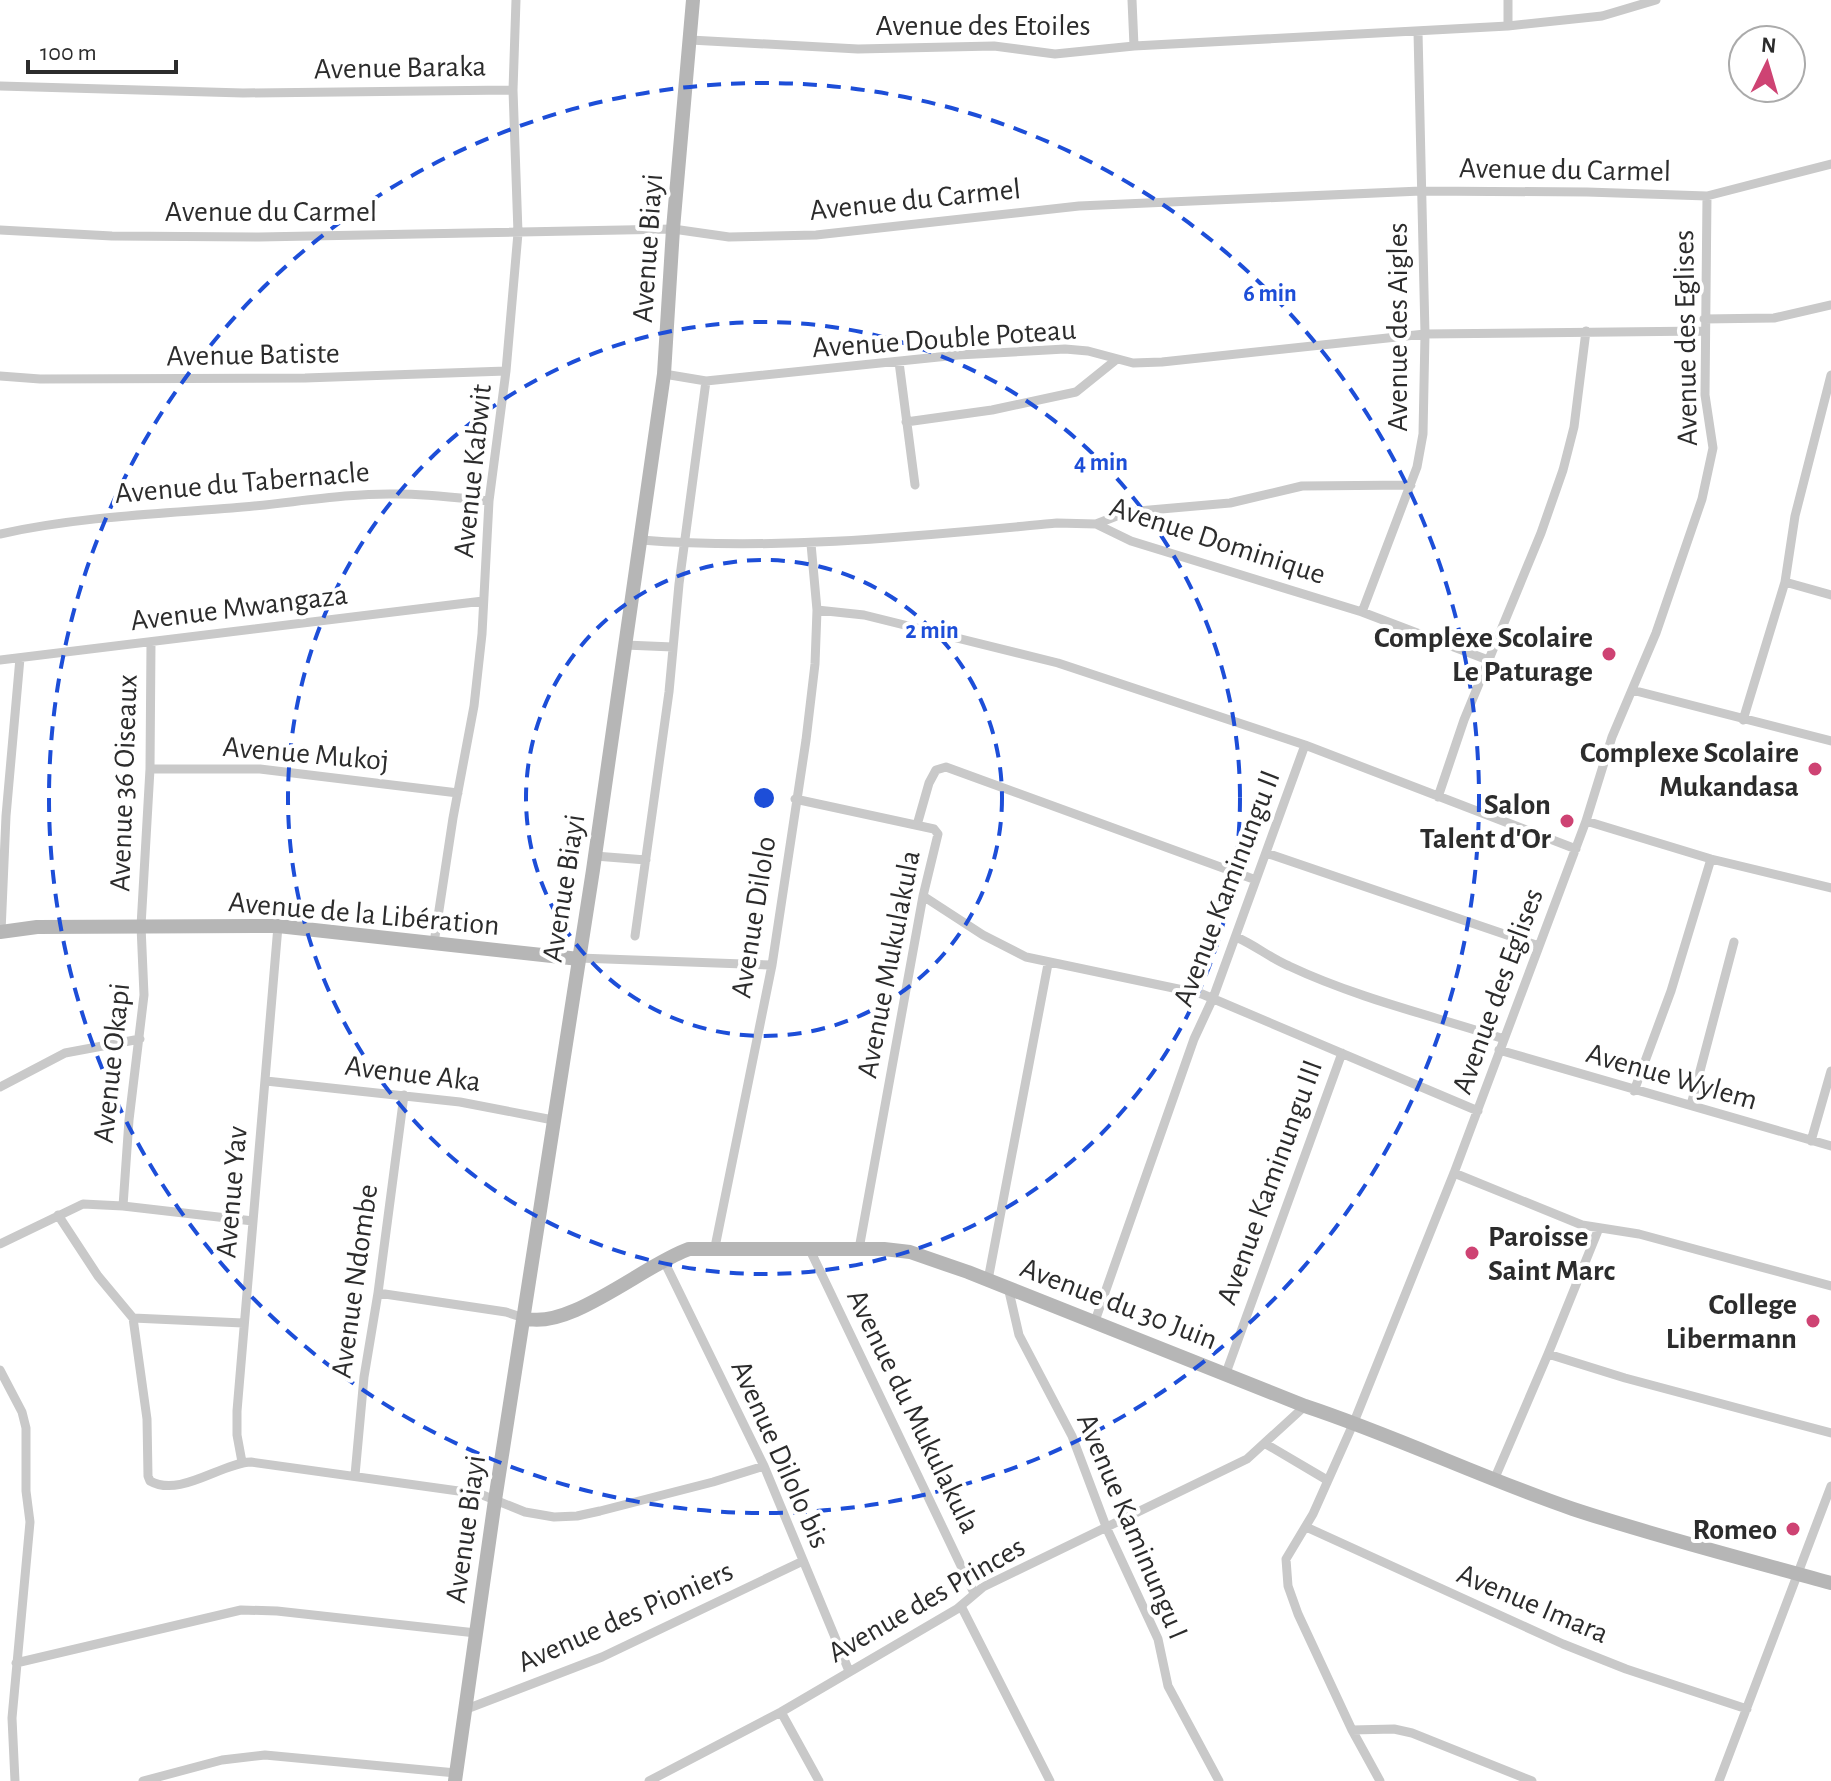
<svg xmlns="http://www.w3.org/2000/svg" width="1831" height="1781" viewBox="0 0 1831 1781" font-family="'Alegreya Sans',sans-serif">
  <rect width="100%" height="100%" fill="#fff"/>
  <g fill="none" stroke-linecap="round" stroke-linejoin="round">
    <path stroke="#c9c9c9" stroke-width="9" d="M1132,0l2,46
      M1508,0v26
      M690,40l168,9 136,-3 61,8 79,-8 374,-20 94,-10 54,-16
      M0,86l243,7 270,-3
      M0,230l112,6 147,1 414,-8 56,8 87,-2 263,-29 342,-15 166,1 120,4 124,-32
      M1704,319l70,-1 57,-13
      M899,362l16,123
      M664,374l42,7 252,-26 107,-6 23,2 45,12 29,-1 263,-28 279,-3
      M0,376l40,3 265,-1 201,-7
      M906,422l86,-12 84,-18 41,-33
      M1096,524l31,-12 103,-9 72,-17 109,-1
      M0,534c77,-17 154,-20 232,-26 55,-4 110,-15 165,-14 31,0 62,4 92,7
      M641,540c138,11 278,-4 416,-17l39,1 35,17 231,71 126,48
      M1785,582l46,13
      M817,610l47,5 194,48 247,82
      M1362,612l55,-145 6,-33 2,-100 -7,-302
      M625,645l48,2
      M0,660l483,-59
      M1632,690l199,51
      M1743,720l42,-138 10,-66 36,-141
      M150,769h110l198,24
      M1438,797l26,-77 77,-187 22,-63 11,-43 12,-96
      M795,799l139,30 4,5 -15,62 -64,353
      M1586,821l125,38 120,29
      M917,825l12,-42 7,-13 10,-3 310,113
      M1266,853l273,93
      M595,856l51,4
      M923,896l60,39 43,22 176,37 276,117
      M1,932l5,-116 14,-158
      M635,936l34,-244 10,-108 27,-203
      M1236,937c19,8 34,21 53,29 68,32 144,50 215,73
      M434,943l19,-125 21,-112 8,-72 7,-133 17,-130 12,-138 -5,-143 3,-90
      M579,958l193,7
      M1499,1050l332,96
      M266,1081l194,21 93,18
      M0,1087l65,-34 75,-14
      M1634,1091l37,-100 40,-132
      M1691,1105l43,-163
      M1811,1141l20,-70
      M1454,1173l128,52 57,9 192,52
      M123,1206l6,-86 15,-125 -3,-69 9,-157 1,-126
      M58,1215l40,61 35,42 14,101 1,57 2,5c30,17 71,-18 101,-19l229,32 45,18 29,5 23,-1 23,-5 113,-29 51,-16
      M0,1244l83,-40 40,2 130,15
      M715,1247l57,-282 34,-225 9,-76 2,-54 -6,-66
      M810,1250l164,343
      M663,1259l101,207 85,205
      M988,1280l60,-316
      M1008,1287l11,48 53,101 35,93 51,110 10,47 51,95
      M378,1293l128,19 18,6
      M133,1318l110,5
      M1095,1321l99,-282 19,-41 92,-253 271,104
      M1548,1354l77,24 206,55
      M0,1370l22,42 4,16v63l4,31 -18,196 3,63
      M1226,1373l116,-320
      M1266,1444l61,36
      M242,1462l-5,-27v-24l41,-485
      M355,1475l9,-98 14,-84 26,-198
      M1494,1480l54,-126 51,-126
      M1306,1527l257,117 63,25 121,40
      M961,1606l89,175
      M16,1663l225,-53 36,1 199,22
      M464,1710l138,-53 201,-96
      M781,1712l38,69
      M1352,1730l42,-1 18,4 120,48
      M143,1781l79,-21 43,-5 191,18
      M649,1781l132,-69 176,-103 26,-22 264,-128 58,-53
      M1380,1781l-28,-51 -54,-116 -10,-28 -2,-27 27,-45 41,-92 100,-249 132,-352 26,-84 44,-104 46,-134 11,-51 -8,-53 2,-199
      M1719,1781l112,-295"/>
    <path stroke="#b6b6b6" stroke-width="14" d="M0,932l37,-5 241,-1 301,33
      M524,1318c44,14 121,-54 165,-69h195l26,3 58,20 337,134c91,30 177,72 268,103 85,28 172,50 258,74
      M455,1781l40,-281 98,-630 71,-496 9,-145 20,-229"/>
  </g>
  <g fill="none" stroke="#1d4ed8" stroke-width="4" stroke-dasharray="14 10">
    <circle cx="764" cy="798" r="238"/>
    <circle cx="764" cy="798" r="476"/>
    <circle cx="764" cy="798" r="715"/>
  </g>
  <g fill="#ce4373" stroke="#fff" stroke-width="3">
    <circle cx="1609" cy="654" r="8"/>
    <circle cx="1815" cy="769" r="8"/>
    <circle cx="1567" cy="821" r="8"/>
    <circle cx="1472" cy="1253" r="8"/>
    <circle cx="1813" cy="1321" r="8"/>
    <circle cx="1793" cy="1529" r="8"/>
  </g>
  <g text-anchor="middle" stroke-width="8" stroke-linejoin="round" paint-order="stroke">
    <g font-size="30" fill="#2c2c2c" stroke="#fff">
      <text x="983" y="35">Avenue des Etoiles</text>
      <text transform="translate(400 67) rotate(-1)" y="10">Avenue Baraka</text>
      <text transform="translate(1565 169) rotate(1)" y="10">Avenue du Carmel</text>
      <text transform="translate(915 199) rotate(-6)" y="10">Avenue du Carmel</text>
      <text x="271" y="221">Avenue du Carmel</text>
      <text transform="translate(647 248) rotate(-86)" y="10">Avenue Biayi</text>
      <text transform="translate(1397 327) rotate(-90)" y="10">Avenue des Aigles</text>
      <text transform="translate(944 338) rotate(-4)" y="10">Avenue Double Poteau</text>
      <text transform="translate(1685 338) rotate(-91)" y="10">Avenue des Eglises</text>
      <text transform="translate(253 354) rotate(-1)" y="10">Avenue Batiste</text>
      <text transform="translate(472 471) rotate(-84)" y="10">Avenue Kabwit</text>
      <text transform="translate(242 482) rotate(-5)" y="10">Avenue du Tabernacle</text>
      <text transform="translate(1218 540) rotate(18)" y="10">Avenue Dominique</text>
      <text transform="translate(239 607) rotate(-7)" y="10">Avenue Mwangaza</text>
      <text transform="translate(306 753) rotate(5)" y="10">Avenue Mukoj</text>
      <text transform="translate(123 783) rotate(-88)" y="10">Avenue 36 Oiseaux</text>
      <text transform="translate(563 888) rotate(-81)" y="10">Avenue Biayi</text>
      <text transform="translate(1226 888) rotate(-69)" y="10">Avenue Kaminungu II</text>
      <text transform="translate(364 913) rotate(5)" y="10">Avenue de la Libération</text>
      <text transform="translate(753 917) rotate(-81)" y="10">Avenue Dilolo</text>
      <text transform="translate(888 964) rotate(-79)" y="10">Avenue Mukulakula</text>
      <text transform="translate(1497 991) rotate(-70)" y="10">Avenue des Eglises</text>
      <text transform="translate(111 1063) rotate(-84)" y="10">Avenue Okapi</text>
      <text transform="translate(413 1073) rotate(7)" y="10">Avenue Aka</text>
      <text transform="translate(1672 1076) rotate(16)" y="10">Avenue Wylem</text>
      <text transform="translate(1269 1182) rotate(-70)" y="10">Avenue Kaminungu III</text>
      <text transform="translate(231 1192) rotate(-85)" y="10">Avenue Yav</text>
      <text transform="translate(354 1281) rotate(-82)" y="10">Avenue Ndombe</text>
      <text transform="translate(1119 1303) rotate(21)" y="10">Avenue du 30 Juin</text>
      <text transform="translate(914 1411) rotate(64)" y="10">Avenue du Mukulakula</text>
      <text transform="translate(781 1454) rotate(66)" y="10">Avenue Dilolo bis</text>
      <text transform="translate(1133 1526) rotate(67)" y="10">Avenue Kaminungu I</text>
      <text transform="translate(465 1529) rotate(-82)" y="10">Avenue Biayi</text>
      <text transform="translate(926 1599) rotate(-30)" y="10">Avenue des Princes</text>
      <text transform="translate(1533 1603) rotate(23)" y="10">Avenue Imara</text>
      <text transform="translate(625 1616) rotate(-24)" y="10">Avenue des Pioniers</text>
    </g>
    <g font-size="30" font-weight="bold" fill="#2c2c2c" stroke="#fff" text-anchor="end">
      <text x="1593" y="647">Complexe Scolaire<tspan x="1593" dy="34">Le Paturage</tspan></text>
      <text x="1799" y="762">Complexe Scolaire<tspan x="1799" dy="34">Mukandasa</tspan></text>
      <text x="1551" y="814">Salon<tspan x="1551" dy="34">Talent d'Or</tspan></text>
      <text x="1488" y="1246" text-anchor="start">Paroisse<tspan x="1488" dy="34">Saint Marc</tspan></text>
      <text x="1797" y="1314">College<tspan x="1797" dy="34">Libermann</tspan></text>
      <text x="1777" y="1539">Romeo</text>
    </g>
  </g>
  <circle cx="764" cy="798" r="12" fill="#1d4ed8" stroke="#fff" stroke-width="4"/>
  <g font-size="24" text-anchor="middle" font-weight="bold" fill="#1d4ed8" stroke="#fff" stroke-width="8" stroke-linejoin="round" paint-order="stroke">
    <text x="1270" y="301">6 min</text>
    <text x="1101" y="470">4 min</text>
    <text x="932" y="638">2 min</text>
  </g>
  <g transform="translate(1767 64) rotate(5)"><circle r="38" fill="#ffffff" stroke="#ababab" stroke-width="2"/>
  <path d="M0-6L14 30L0 20L-14 30Z" fill="#ce4373"/>
  <text y="-12" font-size="22" font-weight="bold" text-anchor="middle" fill="#2c2c2c">N</text>
  </g>
  <path d="M28 60v12h148v-12" fill="none" stroke="#2c2c2c" stroke-width="4"/>
  <text x="40" y="60" font-size="24" fill="#2c2c2c" stroke="#ffffff" stroke-width="6" paint-order="stroke">100 m</text>
</svg>
